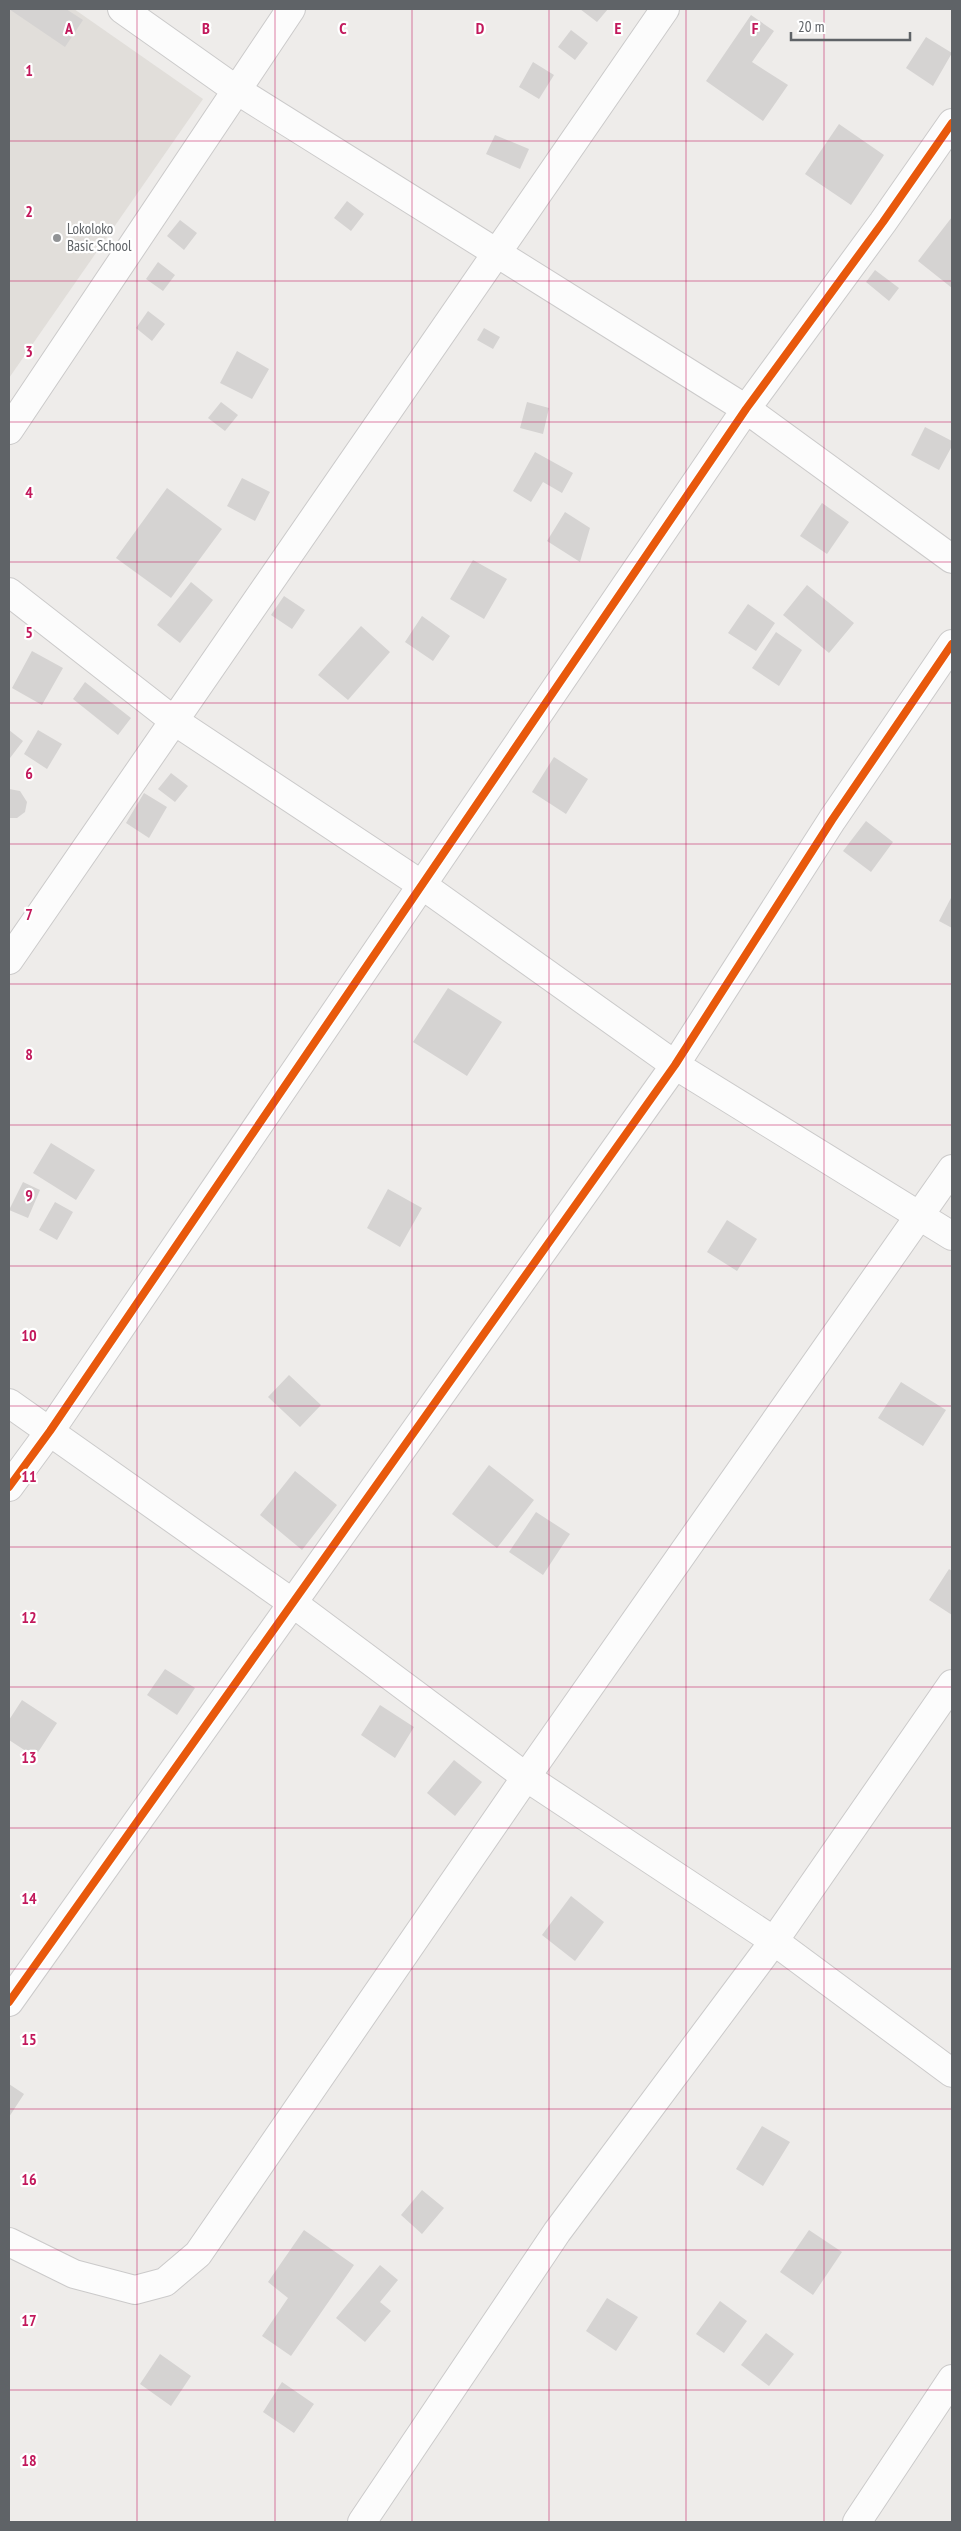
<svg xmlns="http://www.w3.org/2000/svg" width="961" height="2531" viewBox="0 0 961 2531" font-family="'PT Sans Narrow',sans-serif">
  <rect width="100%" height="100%" fill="#eeecea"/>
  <path fill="#e1deda" d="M9,9h65l129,90 -194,279z"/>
  <path fill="#d5d3d2" d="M9,9h57l17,11 -18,27z
    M580,9h28l-11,13z
    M751,15l23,16 -22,31 36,23 -25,36 -57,-40z
    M571,30l17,13 -13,17 -17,-13z
    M926,37l26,16 -19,33 -27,-18z
    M533,62l21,13 -15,24 -20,-12z
    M839,124l45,31 -33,50 -46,-31z
    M495,135l34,14 -9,20 -34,-15z
    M347,201l17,13 -13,17 -17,-13z
    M952,217v71l-34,-27z
    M180,220l17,13 -13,17 -17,-14z
    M158,262l17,13 -12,16 -17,-12z
    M875,270l24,18 -10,13 -23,-19z
    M148,311l17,13 -13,17 -16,-13z
    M484,328l16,9 -7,12 -16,-9z
    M237,351l32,18 -17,30 -32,-16z
    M221,402l17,13 -13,16 -17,-13z
    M527,402l22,6 -6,26 -23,-6z
    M925,427l27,14v5l-13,24 -28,-15z
    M535,452l38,21 -11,20 -19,-11 -12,20 -18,-11z
    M242,478l28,14 -15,29 -28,-15z
    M167,488l55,41 -51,69 -55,-40z
    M822,503l27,19 -22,32 -27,-18z
    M565,512l25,16 -10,34 -33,-21z
    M473,560l34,19 -23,40 -34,-20z
    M191,582l22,18 -33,43 -23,-18z
    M807,585l47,38 -25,30 -46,-38z
    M284,596l21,14 -13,19 -21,-14z
    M748,604l27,19 -19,28 -28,-18z
    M422,616l28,20 -17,25 -28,-19z
    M361,626l29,26 -42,48 -30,-25z
    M776,632l26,18 -23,36 -27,-18z
    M32,651l31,17 -21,37 -30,-17z
    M85,682l46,36 -13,17 -45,-36z
    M9,730l14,11 -13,17 -1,-1z
    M38,730l24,14 -15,25 -23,-15z
    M554,757l34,22 -22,35 -34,-22z
    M171,773l17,13 -13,16 -17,-13z
    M9,789l11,2 7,11 -2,10 -8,6h-8z
    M144,793l23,14 -18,31 -23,-15z
    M866,821l27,21 -22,30 -28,-21z
    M952,896v32l-13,-7z
    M448,988l54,34 -35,54 -54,-34z
    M51,1143l44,27 -19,30 -43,-27z
    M23,1182l17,8 -12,28 -19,-8z
    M388,1189l34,19 -22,39 -33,-19z
    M55,1202l18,10 -16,28 -18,-10z
    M727,1220l30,19 -20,32 -30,-19z
    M289,1375l32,30 -21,22 -32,-30z
    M901,1382l45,28 -23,36 -45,-28z
    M489,1465l45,35 -37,48 -45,-34z
    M295,1471l42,34 -35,45 -42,-35z
    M536,1512l34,22 -27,41 -34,-23z
    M949,1569l3,2v44l-23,-15z
    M165,1669l30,19 -18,27 -30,-20z
    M22,1700l35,23 -22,34 -26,-17v-20z
    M380,1705l34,22 -19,31 -34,-23z
    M454,1760l28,22 -27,34 -28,-23z
    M571,1896l33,26 -29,39 -33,-26z
    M9,2084l15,10 -15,23z
    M762,2126l28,16 -27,44 -27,-17z
    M422,2190l22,18 -22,26 -21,-19z
    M304,2230l50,35 -63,91 -29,-20 26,-38 -20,-16z
    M809,2230l33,22 -29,43 -33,-23z
    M380,2265l18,15 -18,22 11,9 -26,31 -29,-24z
    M607,2298l31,19 -22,34 -30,-20z
    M720,2301l27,20 -23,32 -28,-19z
    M766,2333l28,21 -25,32 -28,-21z
    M160,2354l31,22 -20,30 -31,-22z
    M282,2382l32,22 -20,29 -31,-21z"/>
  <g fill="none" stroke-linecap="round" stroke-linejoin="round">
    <g stroke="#cbcaca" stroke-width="30">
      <path id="minor" d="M122,9l113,80 511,320 206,150
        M9,430l282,-421
        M9,592l164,128 249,165 253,180 277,171
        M9,960l656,-951
        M9,1403l285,201 232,173 248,164 -217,291 -195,290
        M9,1487l41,-56 696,-1022 137,-187 69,-99
        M952,1684l-178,257 178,132
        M9,2002l666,-937 157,-245 120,-176
        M9,2242l65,32 61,16 30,-8 33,-28 328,-477 426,-608
        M857,2522l95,-143"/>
    </g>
    <use href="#minor" stroke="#fcfcfc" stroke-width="28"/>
    <g stroke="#fff" stroke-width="11">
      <path id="cycleway" d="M9,1487l41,-56 696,-1022 137,-187 69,-99
        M9,2002l666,-937 157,-245 120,-176"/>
    </g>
    <use href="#cycleway" stroke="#e8590c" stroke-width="8"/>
  </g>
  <path fill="none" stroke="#c2185b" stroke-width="1" stroke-opacity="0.55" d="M137,9v2513M275,9v2513M412,9v2513M549,9v2513M686,9v2513M824,9v2513M9,141h943M9,281h943M9,422h943M9,562h943M9,703h943M9,844h943M9,984h943M9,1125h943M9,1266h943M9,1406h943M9,1547h943M9,1687h943M9,1828h943M9,1969h943M9,2109h943M9,2250h943M9,2390h943"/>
  <circle fill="#919395" stroke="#fff" stroke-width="2" cx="57" cy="238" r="5"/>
  <g text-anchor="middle" stroke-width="4.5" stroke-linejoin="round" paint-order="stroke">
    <g font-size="15" fill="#5f6367" stroke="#fff" text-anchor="start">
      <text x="67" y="234">Lokoloko<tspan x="67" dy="17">Basic School</tspan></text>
    </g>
  </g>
  <g font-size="16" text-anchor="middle" font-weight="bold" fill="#c2185b" stroke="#fff" stroke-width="4.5" stroke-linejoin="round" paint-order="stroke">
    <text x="69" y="34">A</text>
    <text x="206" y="34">B</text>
    <text x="343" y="34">C</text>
    <text x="480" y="34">D</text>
    <text x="618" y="34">E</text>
    <text x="755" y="34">F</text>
    <text x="29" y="76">1</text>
    <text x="29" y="217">2</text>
    <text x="29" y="357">3</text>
    <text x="29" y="498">4</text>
    <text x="29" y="638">5</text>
    <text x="29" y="779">6</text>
    <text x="29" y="920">7</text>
    <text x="29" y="1060">8</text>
    <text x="29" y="1201">9</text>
    <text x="29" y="1341">10</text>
    <text x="29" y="1482">11</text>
    <text x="29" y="1623">12</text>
    <text x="29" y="1763">13</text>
    <text x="29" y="1904">14</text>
    <text x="29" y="2045">15</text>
    <text x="29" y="2185">16</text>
    <text x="29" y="2326">17</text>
    <text x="29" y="2466">18</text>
  </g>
  <rect width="961" height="2531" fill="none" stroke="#5f6367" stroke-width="20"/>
  <path d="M791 32v8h119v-8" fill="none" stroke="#5f6367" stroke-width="2.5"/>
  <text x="798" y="32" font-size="15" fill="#5f6367" stroke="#ffffff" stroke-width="4" paint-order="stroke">20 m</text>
</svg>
